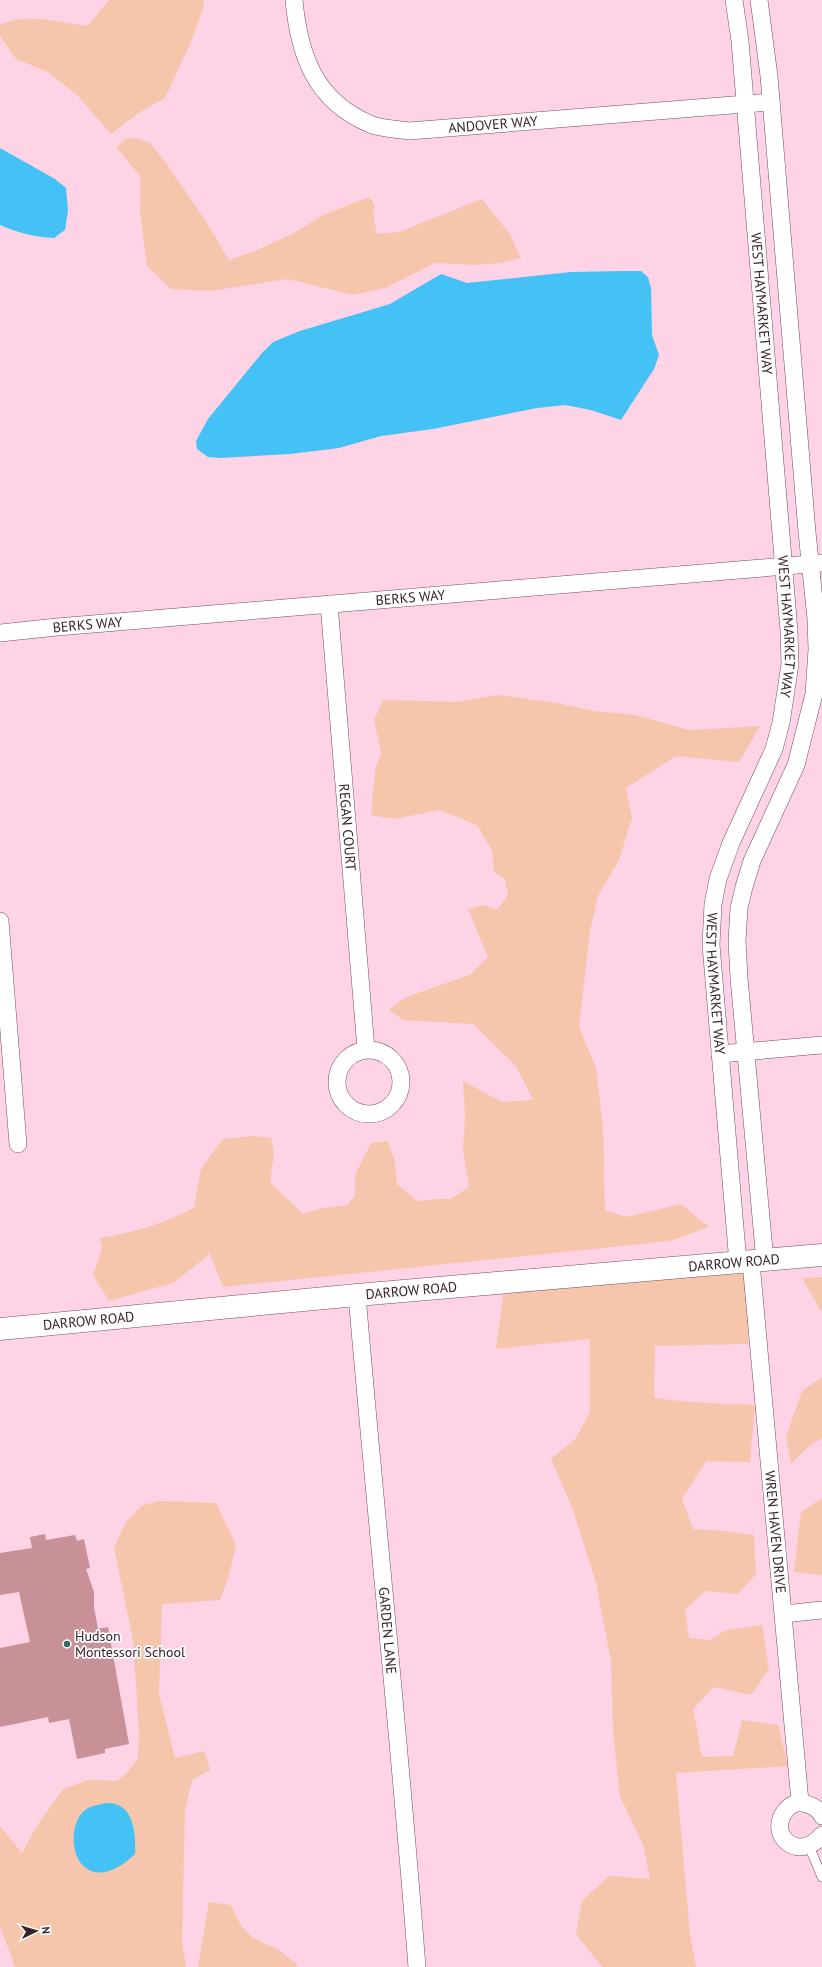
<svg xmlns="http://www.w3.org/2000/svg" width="822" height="1967" viewBox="0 0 822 1967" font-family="'PT Sans',sans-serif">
  <rect width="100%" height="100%" fill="#fed3e5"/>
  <path fill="#f5c6ac" d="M109,0h94l1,5 -13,37 -26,56 -25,14 -29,22 -33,-38 -30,-24 -32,-13 -16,-23v-11c27,-13 60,-2 88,1z
    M136,138l14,5 16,20 37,54 26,43 26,-9 37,-17 31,-19 46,-18 6,8 -2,9 4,20 22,-2 83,-33 27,34 12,25 -20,5 -25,2 -41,-2 -50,25 -32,7 -65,-16 -77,12 -40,-2 -24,-23 -7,-54v-36l-24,-29 10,-8z
    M498,695l59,8 37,8 41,4 54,15 71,-4 -21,36 -63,-6 -50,32 6,30 -13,42 -21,36 -8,35 -11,96 17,41 7,60 2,82 21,7 55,-13 28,23 -39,14 -447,46 -13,-33 -37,29 -64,18 -16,-26 9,-26 -2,-11c34,-5 64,-15 94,-30l7,-39 22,-30 30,-3 18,2 3,16 -4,28 33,32 20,-6 24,-3 8,-9v-21l16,-32 17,-2 7,21 2,22 20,17 21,-2h13l18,-12 -6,-36 2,-35 -2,-35 39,21 31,-2 -17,-34 -43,-42 -70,-4 -14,-10 17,-13 64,-22 18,-18 -20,-48 17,-4 12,5 11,-15 -3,-16 -11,-7 -2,-21 -15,-26 -37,-15 -46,9 -23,-4 4,-45 6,-18 -7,-32 9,-20 73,2z
    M751,1262l-3,82 -93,2 -1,52 35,4 66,3 -5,57 -44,-1 -24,38 11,30 32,2 29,4 2,39 -18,20 -33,-3 -20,19 4,28 21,2 16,-10 36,-5 7,44 -18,26 -37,-8 -21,22 9,48 31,-1 9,-36 36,5 10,41 -112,7 14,161 6,33h-94l-26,-33 6,-33 27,-25 41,3 -7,-34 -23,-49 -7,-65 -2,-70 -15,-78 -23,-73 -22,-51 25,-21 14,-26v-73l-94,10 9,-67z
    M822,1277v36l-20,-35z
    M822,1377v61l-15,10 -16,16 -5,-27 16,-46z
    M822,1498v77l-28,-3 7,-60z
    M159,1501l57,2 20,42 -7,30 -9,25 -58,4 -3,90 16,64 29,-7 6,19 -18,10 -7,30 -3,131 4,26h-171l-15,-41v-100l22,27 13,-24 28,-40 25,-9 29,1 10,-8 11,-15 1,-25 -6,-93 -19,-92 12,-26 15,-16z
    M209,1902l22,3 10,21 12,12 24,11 20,15v3h-99z"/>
  <path fill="#44c1f5" d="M0,148l55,31 11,9 2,22 -3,20 -11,8c-19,-1 -36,-5 -54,-13z
    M623,271h18l7,6 3,11 1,47 7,20 -5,14 -33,51 -30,-10 -26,-5 -28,3 -104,21 -52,7 -42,12 -49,6 -70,4 -12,-1 -11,-8 -1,-8 12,-22 54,-66 11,-11 27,-11 90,-27 51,-30 26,9 104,-11z
    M106,1803c28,-1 30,30 29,51 -11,11 -33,26 -49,14 -16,-11 -16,-43 -3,-56 5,-6 15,-7 23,-9z"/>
  <path fill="#c89198" d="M45,1534l1,6 29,-5 2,6 7,-2 6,29 -4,1 8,23v15l4,22 10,-2 21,117 -24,5v4l-28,6 -8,-40 -20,4 -1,-6 -48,10v-79l30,-6 -11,-50 -19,3v-42l32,-5 -2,-11z"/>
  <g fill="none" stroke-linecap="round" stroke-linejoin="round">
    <g stroke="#784b60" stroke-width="10">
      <path id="lane" d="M809,1846l13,31"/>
    </g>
    <g stroke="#784b60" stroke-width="18">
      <g id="street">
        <path id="s1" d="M294,0c5,55 21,101 76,124 11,5 27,5 39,7l362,-29"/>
        <path id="s2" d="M734,0l6,41 49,590 1,33 -9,59 -7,26 -43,94 -13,36 -5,25 -2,41 27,318"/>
        <path d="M759,0l10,76 38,456 9,87 1,30 -3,45 -18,71 -44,96 -8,26 -5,21 -2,33 2,37 26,283"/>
        <path id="s3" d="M329,604l37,445"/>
        <path id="s4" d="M0,633l57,-6 765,-64"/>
        <path d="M0,921l18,223"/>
        <circle cx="369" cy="1082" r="32"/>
        <path d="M720,1054l102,-9"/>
        <path id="s5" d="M751,1262l49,540"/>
        <path id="s6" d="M357,1295c19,224 43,448 60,672"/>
        <path d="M784,1614l38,-4"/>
        <path d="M822,1816c-3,-8 -11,-11 -19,-13 -6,-1 -13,2 -17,7 -20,24 12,54 36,25"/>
      </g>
    </g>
    <g stroke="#784b60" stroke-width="23">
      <g id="primary">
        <path id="s7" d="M0,1329l357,-34 465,-40"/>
      </g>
    </g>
    <use href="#lane" stroke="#fff" stroke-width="9"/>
    <use href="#street" stroke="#fff" stroke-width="17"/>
    <use href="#primary" stroke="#fff" stroke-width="22"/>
  </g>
  <circle fill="#306e5b" stroke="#fff" stroke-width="1.5" cx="67" cy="1644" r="4"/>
  <g text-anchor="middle" stroke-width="3.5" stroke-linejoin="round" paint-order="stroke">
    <g font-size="14" fill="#37232c" stroke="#fff">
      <text dy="5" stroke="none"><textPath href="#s1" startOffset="278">ANDOVER WAY</textPath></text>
      <text dy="5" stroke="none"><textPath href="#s2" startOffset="305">WEST HAYMARKET WAY</textPath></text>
      <text dy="5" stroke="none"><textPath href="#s4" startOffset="412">BERKS WAY</textPath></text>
      <text dy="5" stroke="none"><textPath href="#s4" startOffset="88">BERKS WAY</textPath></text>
      <text dy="5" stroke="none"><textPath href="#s2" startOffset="629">WEST HAYMARKET WAY</textPath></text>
      <text dy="5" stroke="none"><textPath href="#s3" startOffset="224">REGAN COURT</textPath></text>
      <text dy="5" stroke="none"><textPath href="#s2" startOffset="1000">WEST HAYMARKET WAY</textPath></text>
      <text dy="5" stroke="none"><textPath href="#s7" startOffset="737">DARROW ROAD</textPath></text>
      <text dy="5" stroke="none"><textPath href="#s7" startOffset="413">DARROW ROAD</textPath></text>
      <text dy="5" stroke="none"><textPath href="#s7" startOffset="89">DARROW ROAD</textPath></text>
      <text dy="5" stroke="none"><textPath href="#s5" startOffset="271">WREN HAVEN DRIVE</textPath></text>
      <text dy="5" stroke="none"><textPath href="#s6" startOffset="337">GARDEN LANE</textPath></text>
    </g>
    <g font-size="14" fill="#37232c" stroke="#fff" text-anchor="start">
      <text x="75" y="1641">Hudson<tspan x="75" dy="16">Montessori School</tspan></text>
    </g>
  </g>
  <g transform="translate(36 1931) rotate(85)" stroke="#ffffff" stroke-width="3" paint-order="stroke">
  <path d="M0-3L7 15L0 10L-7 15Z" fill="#37232c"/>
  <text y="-6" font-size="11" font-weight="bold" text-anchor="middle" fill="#37232c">N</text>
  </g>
</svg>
